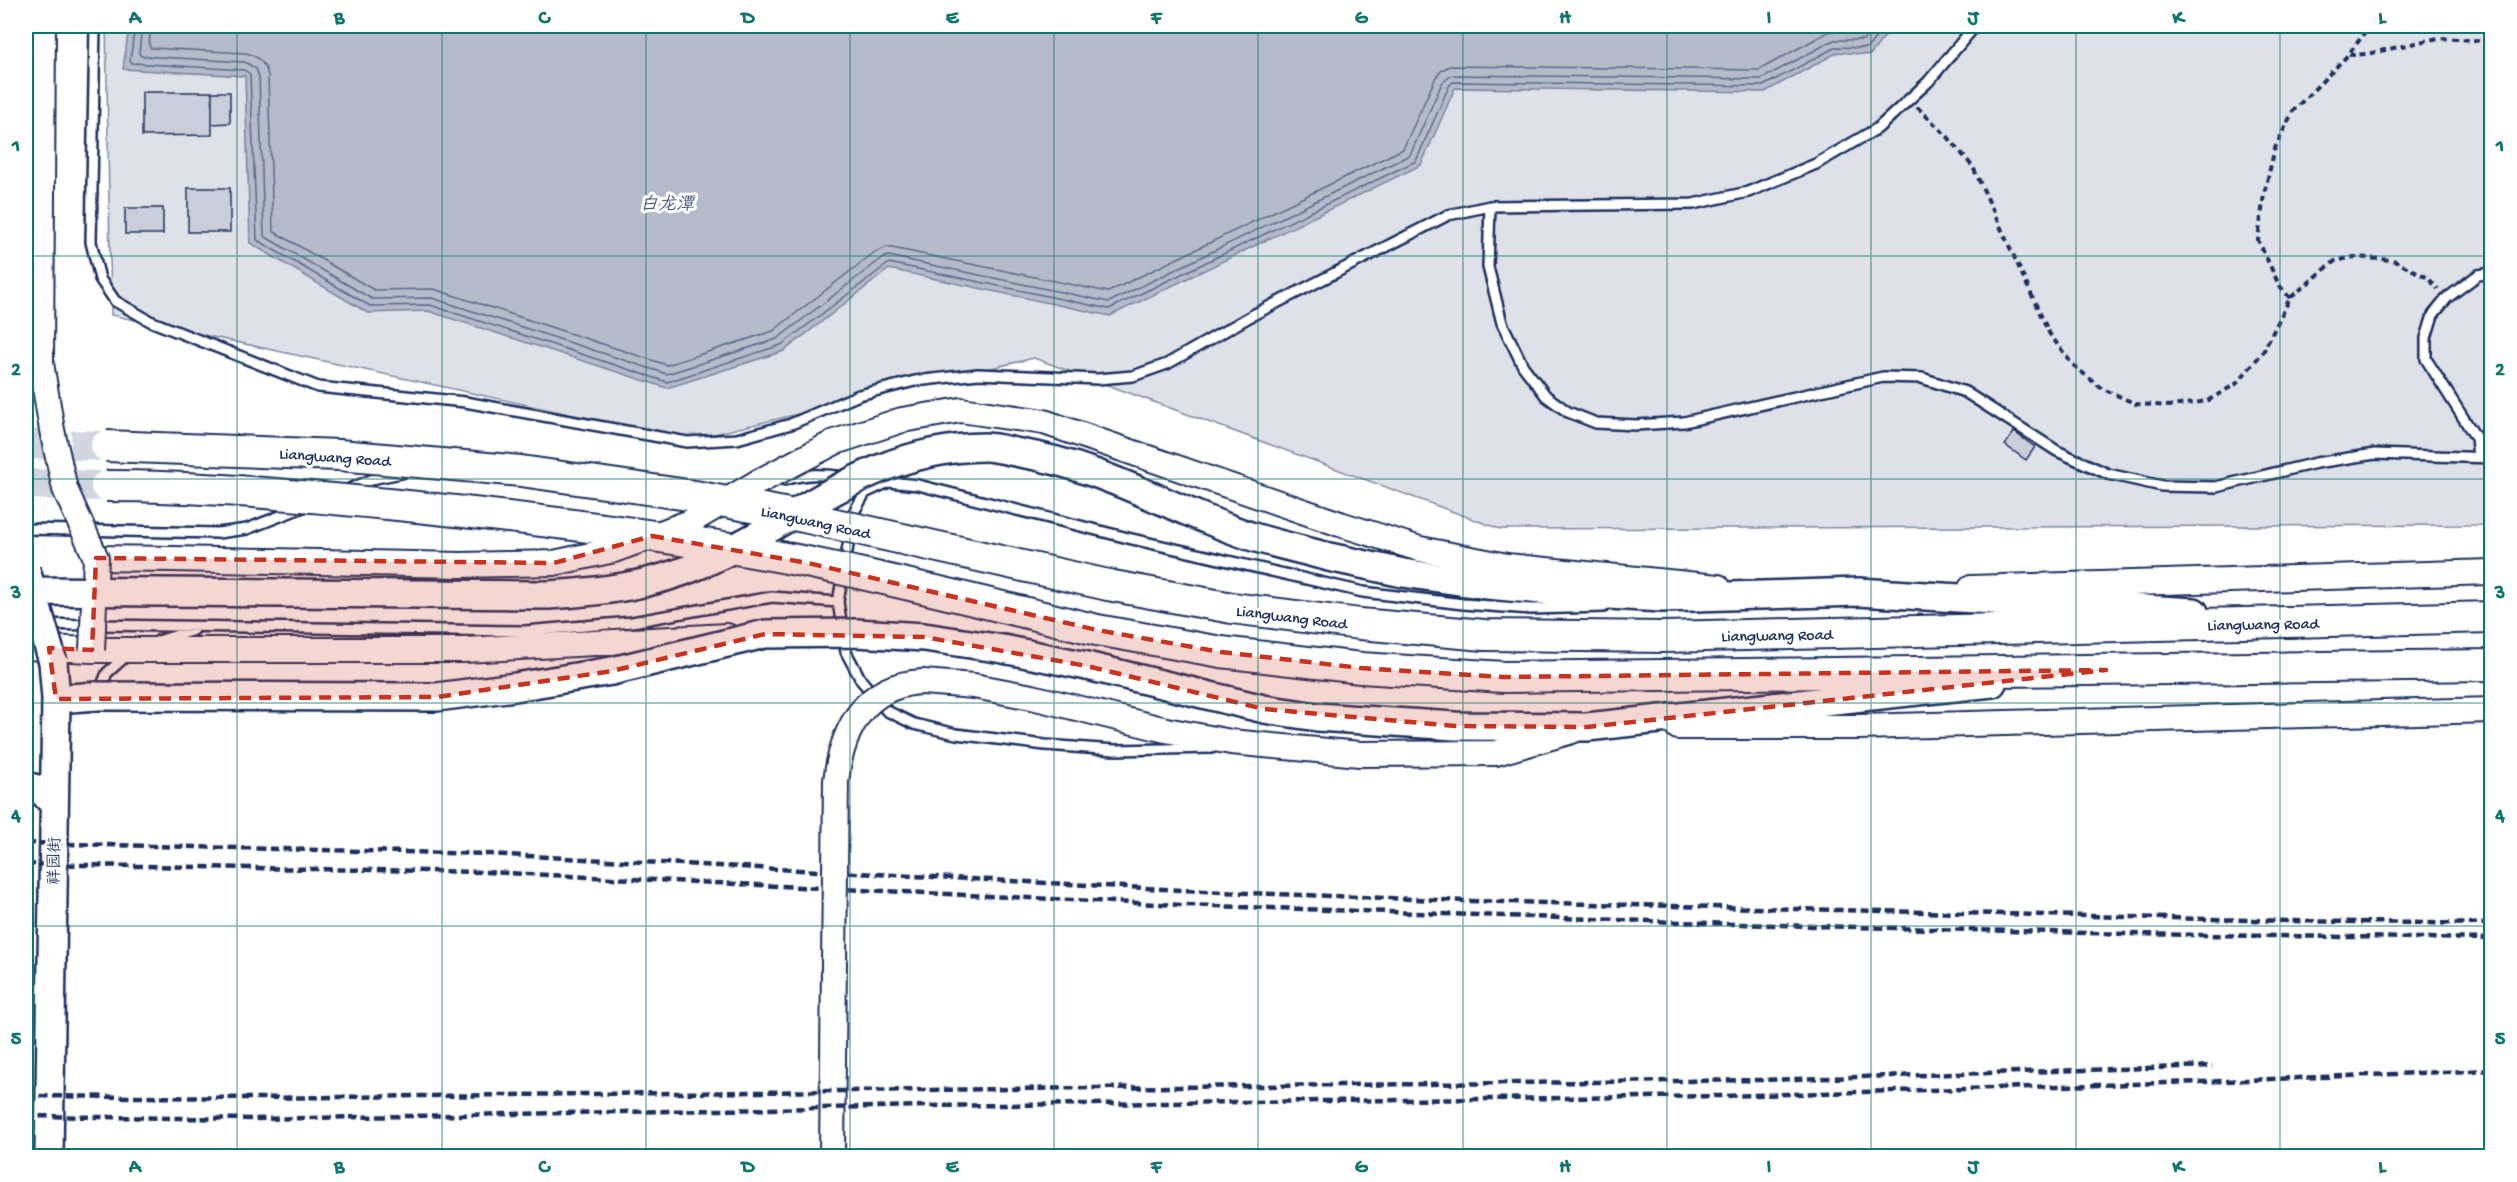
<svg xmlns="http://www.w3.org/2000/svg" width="2517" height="1182" viewBox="0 0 2517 1182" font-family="'Gochi Hand','LXGW WenKai TC',sans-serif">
  <rect width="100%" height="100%" fill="#fff"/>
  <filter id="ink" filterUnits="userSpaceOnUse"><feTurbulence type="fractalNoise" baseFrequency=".0167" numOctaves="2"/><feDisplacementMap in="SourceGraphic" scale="12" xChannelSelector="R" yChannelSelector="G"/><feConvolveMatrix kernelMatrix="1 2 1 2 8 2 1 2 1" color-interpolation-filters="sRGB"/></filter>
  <g filter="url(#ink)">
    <path fill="#dee1e7" stroke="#7c88a2" stroke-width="1.5" d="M106,26h2385v499l-991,4 -466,-171 -345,82 -578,-125z"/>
    <path fill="#b5bbca" stroke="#77839f" stroke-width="1.5" d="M129,26h1764l-23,29 -32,-3 -73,40 -310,-4 -34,77 -311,151 -221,-47 -105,82 -117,37 -239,-77 -60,2 -118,-70 -5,-167 -122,-7z"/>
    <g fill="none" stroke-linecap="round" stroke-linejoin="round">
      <path stroke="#596789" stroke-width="1.5" d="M135,26l-5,35 2,2 112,7 6,4 7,166 113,66 60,-1 237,77 114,-37 108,-82 220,46 307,-148 33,-75 4,-4 310,4 73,-39 31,1 18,-22
        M142,26l-3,27 2,3 104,6 11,7 3,8 5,159 108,63 60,-1 235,76 110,-35 104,-80 7,-3 221,46 301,-147 32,-72 10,-8 309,4 73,-39h29l13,-14
        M151,26l-2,19 2,3 95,5c12,3 19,10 22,22l5,156 101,59 60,-1 233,76 106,-34 102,-79 12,-5 221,45 295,-143 33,-72 6,-7 8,-4 309,4 71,-39h29l5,-5"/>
    </g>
    <path fill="#caceda" stroke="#1b2f5e" stroke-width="1.5" d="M142,92h70v43l-70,1z
      M212,92h18v31l-18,1z
      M188,188h42v44h-42z
      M125,208h38v26h-38z
      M2014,432l21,15 -9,13 -21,-15z"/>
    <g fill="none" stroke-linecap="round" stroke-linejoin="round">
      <path stroke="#d1d5df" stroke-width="30" stroke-dasharray="30 15" stroke-linecap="butt" d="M26,444l80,2
        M26,484l80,2"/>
      <g stroke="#1b2f5e" stroke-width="14">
        <path id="service" d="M95,26l-4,216 9,37 15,22 35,20 168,66 147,15 222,40 50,-3 54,-15 68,-29 56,-14 63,-7 120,5 35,-3 34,-12 84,-48 197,-101 42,-9 203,-2 55,-12 68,-28 62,-36 50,-46 47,-56
          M1490,206l-2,61 14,56 21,43 23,30 22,16 28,11 40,2 48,-3 199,-45 39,1 43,14 92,59 51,23 54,12 54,1 100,-24 59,-9 117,4
          M2478,457l-2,-19 -50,-79v-21l7,-23 14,-17 31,-23 14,-2
          M785,480c20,-7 38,-6 60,-3
          M347,490l29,-12 26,-5
          M26,529l192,4 29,-4 59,-23
          M26,624l499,7 107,-9 140,-25 66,5
          M158,641l36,-11
          M99,692l8,-19 19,-17
          M1212,748l-97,2 -70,-5 -89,-11 -42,-10 -27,-13 -26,-31 -15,-28 -8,-50 16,-90 11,-19 24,-11 29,3 214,54 231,53 100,12 68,5 73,-2"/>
      </g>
      <g stroke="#1b2f5e" stroke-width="28">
        <path id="tertiary" d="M1340,524l80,25 87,17 211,21
          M96,558l76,1
          M1971,588l521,-16
          M26,647l66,3h372l263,-14
          M923,682l51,4 58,11 134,33 65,12 129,12 136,-1 76,-22
          M1678,727h181l633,-17
          M832,1156l2,-193"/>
      </g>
      <g stroke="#1b2f5e" stroke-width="32">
        <path id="secondary" d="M1329,557l74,16 84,12 86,8 89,5 196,-6 336,20
          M1087,666l177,43 53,8 138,9 132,1 405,-44
          M56,699l41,-3
          M26,786l15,4 13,14
          M49,1156l7,-457 -3,-37"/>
      </g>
      <g stroke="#1b2f5e" stroke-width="34">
        <path id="primary" d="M1108,585l124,23 128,16 124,11 180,2 828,-20
          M1097,630l124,22 140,16 143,9 988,-12"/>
      </g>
      <path stroke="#1b2f5e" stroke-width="4" stroke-dasharray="6 4.5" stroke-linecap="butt" d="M2349,55l18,-1 71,-16 54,3
        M1917,107l31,30 25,30 76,166 23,31 29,24 35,16 36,2 35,-5 29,-17 27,-32 27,-54 45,-37 19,-4 39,3 35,18 10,11
        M2290,298l-11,-13 -21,-45 6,-46 11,-46 18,-37 55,-56 22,-29"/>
      <use href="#service" stroke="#fff" stroke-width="9"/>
      <use href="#tertiary" stroke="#fff" stroke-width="24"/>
      <use href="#secondary" stroke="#fff" stroke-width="27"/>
      <use href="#primary" stroke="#fff" stroke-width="30"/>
      <path stroke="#1b2f5e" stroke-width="4.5" stroke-dasharray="9 4.5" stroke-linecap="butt" d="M26,843l463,11 733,38 246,9 823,20 201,3
        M26,864l460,8 670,32 580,20 394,10 362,5
        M26,1096l229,2 1507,-18 451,-14
        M26,1116l227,3 673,-13 797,-10 476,-14 293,-12"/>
      <g stroke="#1b2f5e" stroke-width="28" stroke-linecap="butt">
        <path id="tertiary-bridge" d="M43,26l-2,337 11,67 13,59 31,69 -4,92
          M172,559l289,6 93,-2 60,-13 74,-27 70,-41 77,-40 67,-22 59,-10 83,12 296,102
          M834,963l2,-182c6,-51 28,-97 87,-99"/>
      </g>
      <g stroke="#1b2f5e" stroke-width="32" stroke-linecap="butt">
        <path id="secondary-bridge" d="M26,570l27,92
          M26,591l522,4c51,-3 103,-9 151,-30 102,-44 166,-116 285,-118 12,0 25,4 36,6 81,13 153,57 230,83 26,8 53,14 79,21
          M97,696l340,1 78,-10 97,-16 153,-37 91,-1 68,4 79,12 84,17"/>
      </g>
      <g stroke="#1b2f5e" stroke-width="34" stroke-linecap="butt">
        <path id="primary-bridge" d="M106,446l233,9 182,16 174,25 109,21 304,68
          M106,486c94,0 188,9 282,18 140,14 281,31 419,58 97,20 194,45 290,68"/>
      </g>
      <use href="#tertiary-bridge" stroke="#fff" stroke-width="24"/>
      <use href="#secondary-bridge" stroke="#fff" stroke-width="27"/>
      <use href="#primary-bridge" stroke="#fff" stroke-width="30"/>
    </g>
  </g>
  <path fill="#c8321e" fill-opacity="0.2" stroke="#c8321e" stroke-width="4.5" stroke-dasharray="12 8" stroke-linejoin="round" d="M652,536l156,27 289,67 124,22 140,16 143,9 602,-7 -519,57 -132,-1 -191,-17 -177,-43 -163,-29 -159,-3 -153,37 -175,26 -381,2 -7,-51 43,2 4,-92 458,5z"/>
  <path fill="none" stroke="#0f766e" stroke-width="1.5" stroke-opacity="0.55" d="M237,26v1130M442,26v1130M646,26v1130M850,26v1130M1054,26v1130M1258,26v1130M1463,26v1130M1667,26v1130M1871,26v1130M2076,26v1130M2280,26v1130M26,256h2466M26,479h2466M26,703h2466M26,926h2466"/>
  <g text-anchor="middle" stroke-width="6" stroke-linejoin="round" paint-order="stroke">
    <g font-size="16" fill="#1b2f5e" stroke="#fff">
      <text transform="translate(335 456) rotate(4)" y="6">Liangwang Road</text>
      <text transform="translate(816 521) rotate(12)" y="6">Liangwang Road</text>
      <text transform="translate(1292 616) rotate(7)" y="6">Liangwang Road</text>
      <text transform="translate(2263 623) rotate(-1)" y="6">Liangwang Road</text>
      <text transform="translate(1777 634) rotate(-1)" y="6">Liangwang Road</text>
      <text transform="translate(53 861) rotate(-89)" y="6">祥园街</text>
    </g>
    <g font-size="18" font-style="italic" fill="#49597e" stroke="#fff">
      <text x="667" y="209">白龙潭</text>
    </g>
  </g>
  <rect width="2517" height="1182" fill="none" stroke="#fff" stroke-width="66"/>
  <rect x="33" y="33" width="2451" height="1116" fill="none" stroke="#0f766e" stroke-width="2"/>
  <g font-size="20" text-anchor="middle" font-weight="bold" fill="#0f766e">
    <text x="135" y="23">A</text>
    <text x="339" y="23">B</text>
    <text x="544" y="23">C</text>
    <text x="748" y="23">D</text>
    <text x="952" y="23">E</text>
    <text x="1156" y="23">F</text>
    <text x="1361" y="23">G</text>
    <text x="1565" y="23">H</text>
    <text x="1769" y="23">I</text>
    <text x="1973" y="23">J</text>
    <text x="2178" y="23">K</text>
    <text x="2382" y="23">L</text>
    <text x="16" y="151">1</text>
    <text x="2500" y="151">1</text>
    <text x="16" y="375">2</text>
    <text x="2500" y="375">2</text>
    <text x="16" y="598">3</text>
    <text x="2500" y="598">3</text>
    <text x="16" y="821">4</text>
    <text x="2500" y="821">4</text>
    <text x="16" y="1044">5</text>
    <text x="2500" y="1044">5</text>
    <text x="135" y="1172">A</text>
    <text x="339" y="1172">B</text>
    <text x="544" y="1172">C</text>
    <text x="748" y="1172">D</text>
    <text x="952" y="1172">E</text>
    <text x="1156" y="1172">F</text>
    <text x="1361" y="1172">G</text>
    <text x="1565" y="1172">H</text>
    <text x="1769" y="1172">I</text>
    <text x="1973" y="1172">J</text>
    <text x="2178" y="1172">K</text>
    <text x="2382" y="1172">L</text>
  </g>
</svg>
